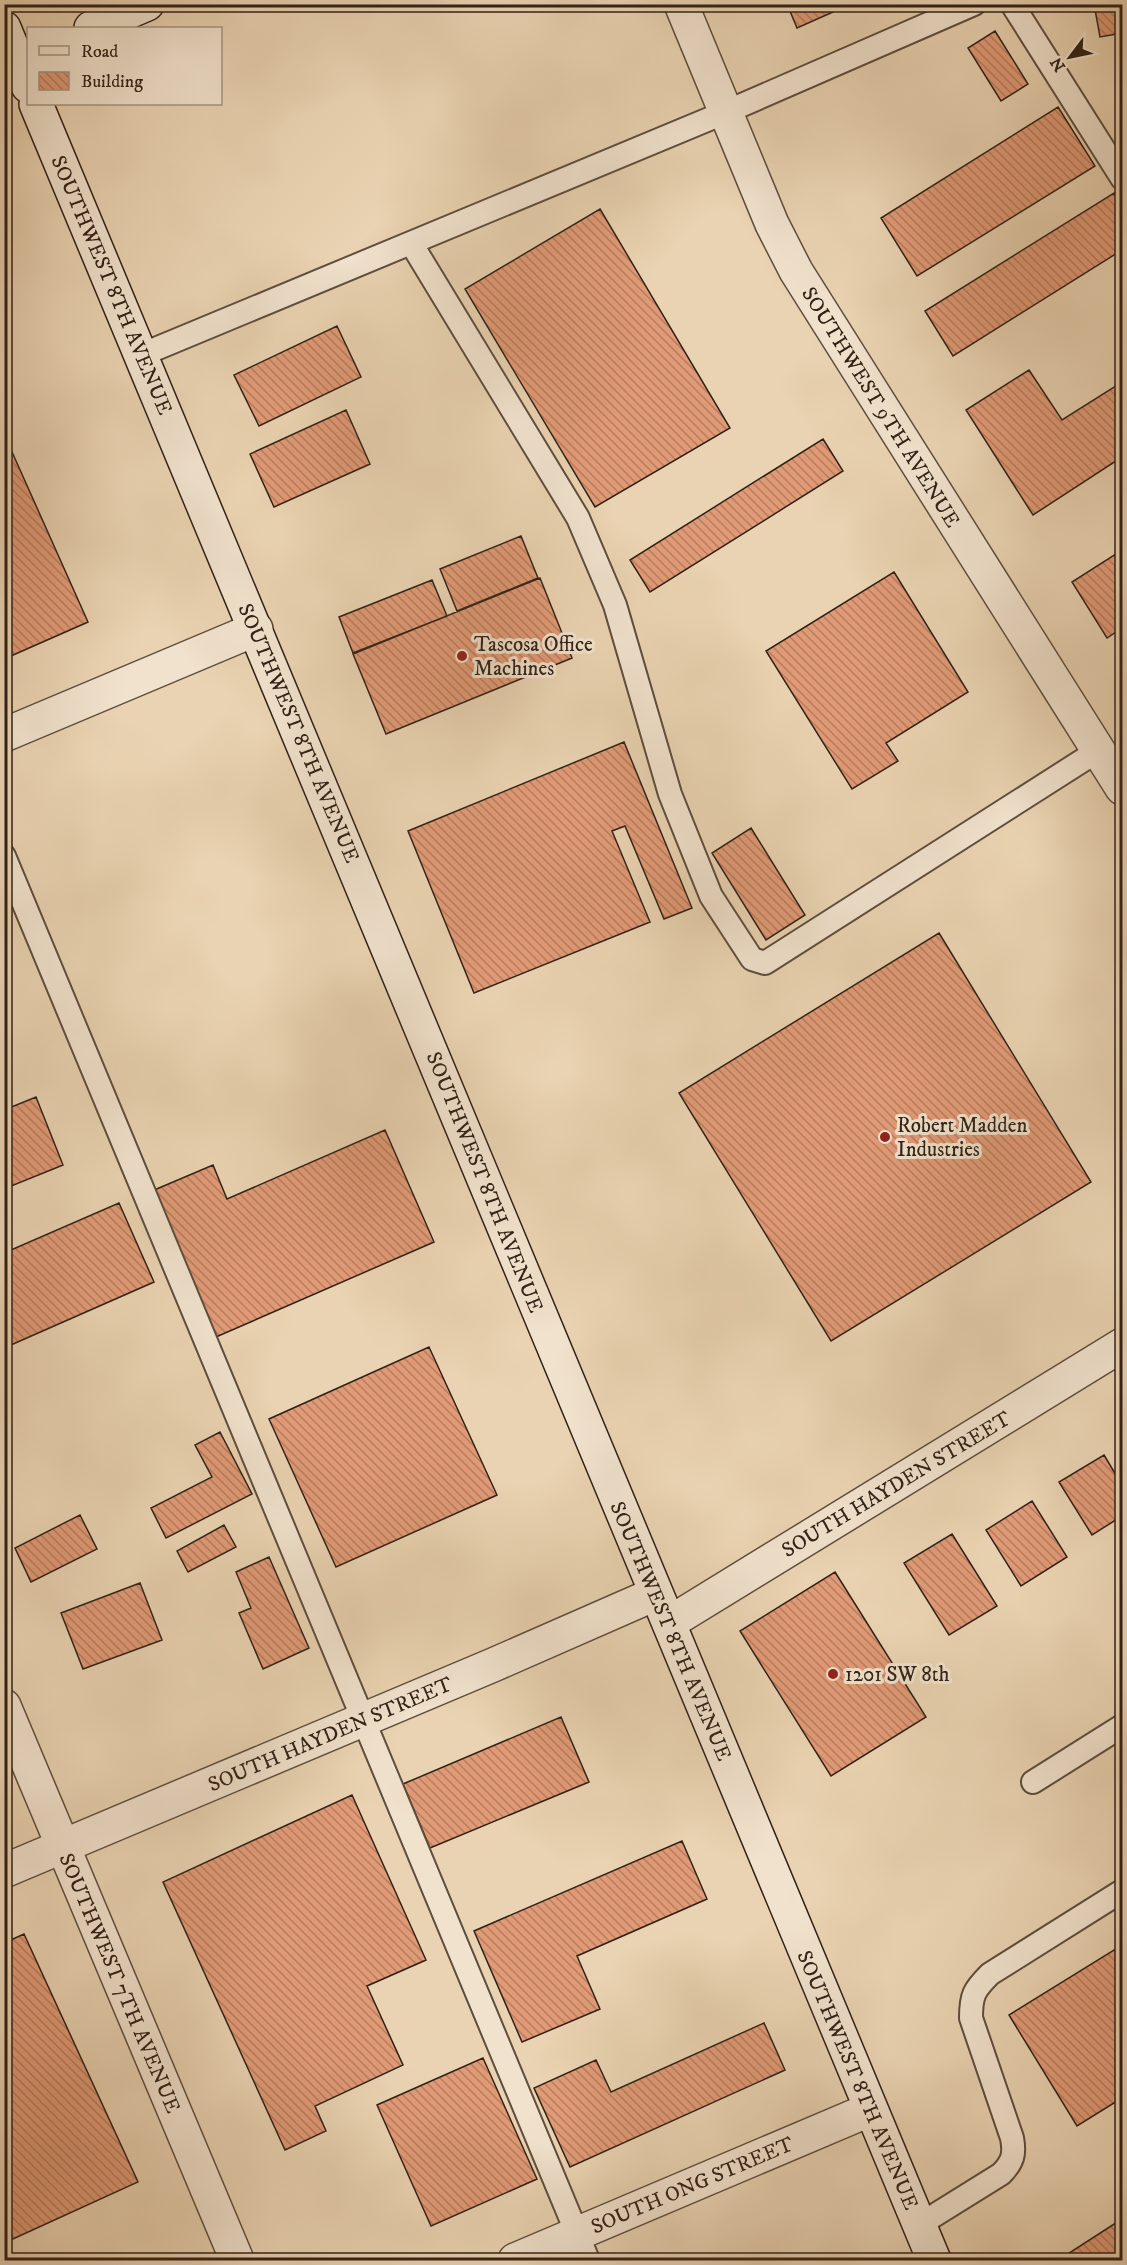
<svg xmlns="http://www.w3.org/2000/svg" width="1127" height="2265" viewBox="0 0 1127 2265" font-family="'IM FELL DW Pica',serif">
  <defs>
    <pattern id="building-back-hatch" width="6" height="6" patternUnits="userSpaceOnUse" patternTransform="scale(1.5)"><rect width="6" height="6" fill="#e19a76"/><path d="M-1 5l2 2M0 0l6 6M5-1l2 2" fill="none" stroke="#b77d60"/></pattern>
  </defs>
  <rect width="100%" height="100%" fill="#ead3b2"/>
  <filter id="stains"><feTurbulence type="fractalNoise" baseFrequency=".00333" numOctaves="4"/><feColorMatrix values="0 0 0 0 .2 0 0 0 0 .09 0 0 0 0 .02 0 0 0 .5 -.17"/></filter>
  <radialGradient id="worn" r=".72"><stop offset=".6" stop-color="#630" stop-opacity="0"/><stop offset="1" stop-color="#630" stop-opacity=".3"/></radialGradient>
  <path fill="url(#building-back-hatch)" stroke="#302117" stroke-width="1.5" d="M787,4h64l-54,24z
    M1094,4h28v29l-22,4z
    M995,31l33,53 -27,17 -33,-53z
    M1058,107l37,59 -178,110 -36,-58z
    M1114,193l8,15v42l-169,106 -28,-45z
    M600,209l130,219 -135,79 -130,-218z
    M337,326l24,51 -102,49 -25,-51z
    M1029,370l33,50 60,-38v75l-89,58 -67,-105z
    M346,410l24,54 -96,43 -24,-53z
    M4,434l84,188 -84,37z
    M823,439l20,32 -193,121 -20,-32z
    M521,536l17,42 -81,33 -17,-42z
    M1122,550v78l-15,10 -35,-56z
    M894,572l74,120 -82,51 12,18 -46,28 -86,-138z
    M540,578l32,80 -186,76 -33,-80z
    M432,580l15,36 -94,37 -14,-36z
    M624,742l68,166 -28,11 -39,-93 -13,5 38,91 -176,71 -66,-162z
    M751,828l54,87 -39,25 -54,-87z
    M939,933l152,249 -260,159 -152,-248z
    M36,1097l27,68 -59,24v-79z
    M385,1130l49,112 -218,95 -64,-146 61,-26 14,34z
    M119,1203l35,79 -150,66v-95z
    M429,1347l68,148 -161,72 -67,-148z
    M220,1432l32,62 -86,44 -15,-30 61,-31 -17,-32z
    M1104,1455l18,30v31l-30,19 -33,-53z
    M1032,1501l35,56 -46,29 -35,-56z
    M80,1515l17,34 -66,33 -16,-34z
    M224,1525l12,22 -48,25 -11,-21z
    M952,1534l45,72 -48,29 -45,-72z
    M269,1557l40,91 -46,21 -24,-56 12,-5 -15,-36z
    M835,1572l91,145 -95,59 -91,-145z
    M140,1583l22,57 -79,29 -22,-56z
    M561,1717l28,65 -159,66 -27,-64z
    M352,1795l74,165 -59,26 36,79 -88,41 11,25 -41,19 -122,-268z
    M682,1841l25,58 -130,57 23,53 -78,33 -48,-111z
    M24,1934l114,248 -134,61v-300z
    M1122,1945v153l-45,28 -68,-111z
    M764,2023l21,47 -215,97 -36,-79 62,-28 15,32z
    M483,2058l54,121 -106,47 -54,-121z
    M1122,2219v41h-57l-2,-3z"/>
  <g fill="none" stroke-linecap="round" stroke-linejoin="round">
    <g stroke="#5e4e3e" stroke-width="26">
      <path id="service" d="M1012,4l110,174
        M411,243l167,275 37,87 55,189 41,102 41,63 13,4 334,-213
        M141,355l585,-243 248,-108
        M4,856l584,1404
        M1033,1782l89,-56
        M919,2225l82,-51c12,-12 14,-20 11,-36l-41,-120c0,-23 3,-28 19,-44l132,-83"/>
    </g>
    <g stroke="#5e4e3e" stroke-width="36">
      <path id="minor" d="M4,735l252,-106
        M669,1623l453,-278
        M4,1871l489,-206 162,-71
        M515,2260l354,-150"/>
    </g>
    <g stroke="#5e4e3e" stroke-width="36">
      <path id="tertiary" d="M681,4l91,220 24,47 326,517
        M4,1706l233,554"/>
    </g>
    <g stroke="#302117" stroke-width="36">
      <path id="secondary" d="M4,28l24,58
        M91,28l56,-24
        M36,104l898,2156"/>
    </g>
    <use href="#service" stroke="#f1e2cd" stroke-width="22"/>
    <use href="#minor" stroke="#f1e2cd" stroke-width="33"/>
    <use href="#tertiary" stroke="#f1e2cd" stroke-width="33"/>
    <use href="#secondary" stroke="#f1e2cd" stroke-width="33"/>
  </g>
  <g fill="#8f2418" stroke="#f1e2cd" stroke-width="2">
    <circle cx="462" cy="656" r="6"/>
    <circle cx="885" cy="1137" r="6"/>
    <circle cx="833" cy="1674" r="6"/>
  </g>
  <g text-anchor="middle" stroke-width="6" stroke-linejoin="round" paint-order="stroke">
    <g font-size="21" fill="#302117" stroke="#f1e2cd">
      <text transform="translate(112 285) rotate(67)" y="7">SOUTHWEST 8TH AVENUE</text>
      <text transform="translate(881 407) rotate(58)" y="7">SOUTHWEST 9TH AVENUE</text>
      <text transform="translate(299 733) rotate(67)" y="7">SOUTHWEST 8TH AVENUE</text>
      <text transform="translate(485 1182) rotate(68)" y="7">SOUTHWEST 8TH AVENUE</text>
      <text transform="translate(896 1484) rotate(-31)" y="7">SOUTH HAYDEN STREET</text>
      <text transform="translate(671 1631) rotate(67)" y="7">SOUTHWEST 8TH AVENUE</text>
      <text transform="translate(330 1734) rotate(-23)" y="7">SOUTH HAYDEN STREET</text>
      <text transform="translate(120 1983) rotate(67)" y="7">SOUTHWEST 7TH AVENUE</text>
      <text transform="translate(858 2080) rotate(67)" y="7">SOUTHWEST 8TH AVENUE</text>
      <text transform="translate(692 2185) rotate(-23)" y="7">SOUTH ONG STREET</text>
    </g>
    <g font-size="21" fill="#302117" stroke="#f1e2cd" text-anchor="start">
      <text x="474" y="651">Tascosa Office<tspan x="474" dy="24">Machines</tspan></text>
      <text x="897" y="1132">Robert Madden<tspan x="897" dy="24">Industries</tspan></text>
      <text x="845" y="1681">1201 SW 8th</text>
    </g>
  </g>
  <rect width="1127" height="2265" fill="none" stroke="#ead3b2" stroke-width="24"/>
  <rect x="6" y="6" width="1115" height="2253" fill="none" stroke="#302117" stroke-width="3"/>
  <rect x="12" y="12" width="1103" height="2241" fill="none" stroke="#302117" stroke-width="1.5"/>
  <rect x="27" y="27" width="195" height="78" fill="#f1e2cd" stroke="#a49584" stroke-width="1.5"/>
  <rect x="39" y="46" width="30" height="9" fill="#f1e2cd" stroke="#a49584" stroke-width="1.5"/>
  <text x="81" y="57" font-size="18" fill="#302117">Road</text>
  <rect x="39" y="72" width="30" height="18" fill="url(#building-back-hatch)" stroke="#a49584" stroke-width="1.5"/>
  <text x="81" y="87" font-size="18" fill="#302117">Building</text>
  <g transform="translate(1070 57) rotate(238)" stroke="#f1e2cd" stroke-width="4.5" paint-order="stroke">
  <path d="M0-4.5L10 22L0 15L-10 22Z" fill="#302117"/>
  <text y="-9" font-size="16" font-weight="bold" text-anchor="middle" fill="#302117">N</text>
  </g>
  <rect width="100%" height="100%" filter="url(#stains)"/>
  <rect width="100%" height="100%" fill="url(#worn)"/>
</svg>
